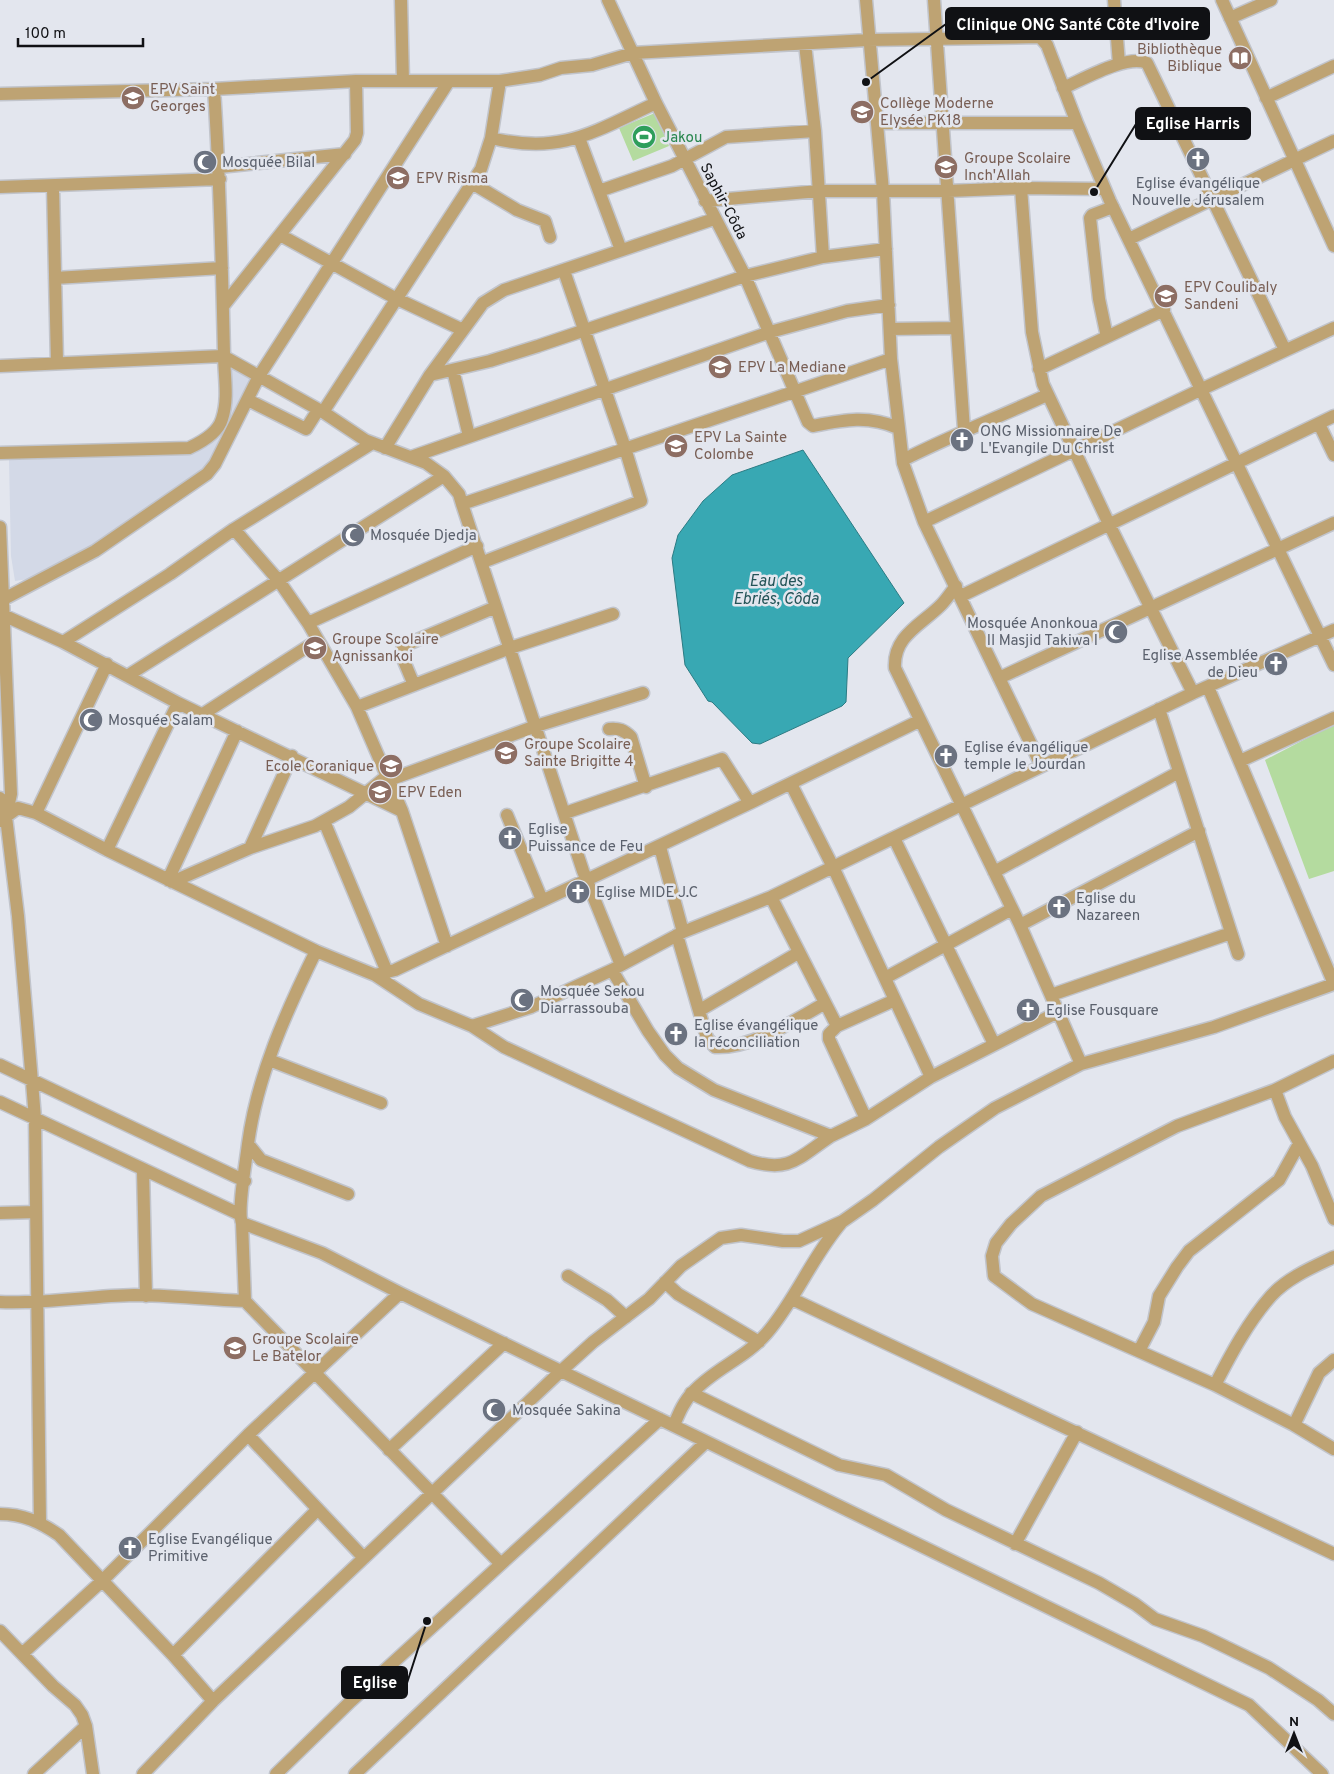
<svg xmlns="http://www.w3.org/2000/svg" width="1334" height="1774" viewBox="0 0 1334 1774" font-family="Overpass,sans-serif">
  <rect width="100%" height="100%" fill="#e3e6ee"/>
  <path fill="#d3d9e7" d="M230,365l21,12 -3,13 -39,75 -12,13 -98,67 -70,34 -14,2 -4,-25 -2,-96 120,-4 68,-6 11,-4 12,-14z"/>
  <path fill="#b4db9f" d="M655,113l14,33 -36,15 -14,-33z
    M1334,724v147l-25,8 -44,-119z"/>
  <path fill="#38a8b3" stroke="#2c7b83" d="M803,450l101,153 -56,55 -2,44 -4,4 -82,38 -8,-1 -40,-41 -4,-1 -23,-36 -13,-107 6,-23 25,-34 29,-26z"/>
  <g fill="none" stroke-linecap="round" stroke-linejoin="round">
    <g stroke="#c1c4cb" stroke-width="15">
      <path id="minor" d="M401,0l2,81
        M608,0l48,103 89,173 63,146 5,4c31,-6 55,-11 85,2
        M866,0l17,191 8,168 12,104 21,59 117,243
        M934,0l30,430
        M1114,0l5,64
        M1222,0l112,246
        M1230,18l41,-18
        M805,44l10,87 8,126
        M1063,88c21,-9 64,-34 84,-25l138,287
        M0,94l214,-5 142,-8h144l40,-6 21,-7 31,-3 41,-12 235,-13 172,-3 7,8 30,78 33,78 224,464
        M1266,98l68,-32
        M877,123h200
        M491,138c71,17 102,-6 165,-35
        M579,138l42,112
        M219,167l126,-13
        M472,183l45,27 28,11 5,16
        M0,187l220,-8
        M53,187l4,175
        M1021,188l11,144 11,52 66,140 84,169
        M599,191l73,-25 54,-29 89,-6
        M705,201l114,-10h129l73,-3 83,1
        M280,235l115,63 68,32
        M1129,239l205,-98
        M55,278l167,-10
        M224,305l131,-165 2,-7 -1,-52
        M890,329l66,-1
        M1107,337l-8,-38 -9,-81 2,-3 21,-8
        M0,366l223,-10 100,56 42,28 61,23 18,13 15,18 3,10 121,367 38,94
        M1039,369l125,-59
        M453,370l16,66
        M430,375l60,-14 48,-15 207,-70 78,-19 63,-8
        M248,400l58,29 12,-19
        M323,412l158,-243 10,-31 9,-57
        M1319,424l15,31
        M385,448l45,-73 53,-72 21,-13 210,-71
        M0,453l189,-5c13,-6 29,-15 33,-29 7,-21 2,-44 2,-65 -2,-88 -4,-177 -10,-265
        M411,457l359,-125 77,-21 42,-6
        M903,460c47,-24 96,-43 144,-65
        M462,504l429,-145
        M924,522l278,-133 132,-61
        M0,527l11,267 -5,23
        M234,529l45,52 29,42 49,84 45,104 45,135
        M483,562l158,-61 -16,-53 -61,-177
        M956,586c-5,6 -9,13 -15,19 -20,20 -48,31 -46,63l125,257 61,139
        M961,596l373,-180
        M2,600l93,-49 112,-77 8,-10 44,-88 190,-295
        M3,615l60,27 115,61 224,108
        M308,623l169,-77
        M63,642l107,-68 64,-45 137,-85
        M127,676l317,-200
        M999,678l335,-155
        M414,685l-13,-31 2,-8 93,-39
        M1208,687l126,297
        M357,707l153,-59 103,-34
        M1159,709l79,245
        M203,714l115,-74
        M609,729c10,-1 15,1 22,8l15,50
        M1240,761l94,-43
        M389,780l147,-54 107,-33
        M791,784l42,83 98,210
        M0,798l6,19 12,99 17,202 5,404
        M750,803l169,-82
        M36,813l71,-149
        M507,815l35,85
        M0,821l18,-13 18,5 71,37 209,101
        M324,821l63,151
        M894,838l100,206
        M660,847l23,85
        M250,848l42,-92
        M107,850l71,-147
        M994,872l185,-100
        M168,880l69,-149
        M172,882l78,-34 65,-22 34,-19 38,-31
        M771,897l66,129 -8,8v5l37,80
        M1020,925l179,-94
        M677,935l30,103 8,9c36,2 79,-26 110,-44
        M612,970l36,61 17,24 13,13 36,22 117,46 35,-17 65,-42 127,-65
        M375,975l44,29 53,22 59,-19 81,-37 71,-38 88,-35 422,-204 141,-63
        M885,978l127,-69
        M1051,995l180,-62
        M700,1010l98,-57
        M472,1026l32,21 246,114c40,12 48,-3 81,-25
        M837,1026l58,-26
        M269,1060l112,43
        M1334,1061l-59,29 -98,36 -136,70 -30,28 -15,19 -4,13 2,20 38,28 183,81 79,40 25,-52 15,-13
        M0,1065l245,116
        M1275,1090l10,27 27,49 22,53
        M0,1102l239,112
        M248,1144c-2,18 -11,67 -6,79l3,78 256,263
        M143,1171l3,125
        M348,1194l-87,-34 -13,-16c9,-68 38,-132 68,-193l59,24 20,-5 355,-167 -28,-44 -157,54
        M0,1213l36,-1
        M242,1223l80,30 78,40 849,412 73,69
        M568,1276l39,24 19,17
        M665,1282l13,12 81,48
        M792,1299l542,255
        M0,1302c45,2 89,-6 134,-7 37,0 74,5 111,6
        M1139,1351l15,-29 5,-26 18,-29 12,-16 90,-71 20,-36
        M1215,1385c16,-31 33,-63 56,-89 16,-18 42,-29 63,-39
        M691,1393l148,72 47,10 60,35 153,73 36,21 20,15 48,17 66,32 49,32 16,14
        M674,1425c5,-12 10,-24 19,-33 22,-24 53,-34 74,-59 29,-34 45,-76 74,-110
        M1294,1425l40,24
        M248,1435l116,123
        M389,1450l115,-107
        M0,1514c23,0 40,8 59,21l114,120 40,46 -70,73
        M1015,1544l62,-112
        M0,1631l53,55 22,19 7,10 4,11 7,48
        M23,1653l79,-72 146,-146 152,-142
        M173,1655l145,-146
        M213,1701l348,-330 32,-29 56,-43 32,-33 40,-28 20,-3 42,6h16l44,-20 30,-21 66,-53 56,-39 86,-44 133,-37 120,-43
        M34,1774l52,-48
        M276,1774l75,-73 309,-282
        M355,1774l351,-332"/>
    </g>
    <use href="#minor" stroke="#bea373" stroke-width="12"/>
  </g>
  <defs>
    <g id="library-disc" transform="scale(1.25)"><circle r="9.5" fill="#8d6e63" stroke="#e3e6ee"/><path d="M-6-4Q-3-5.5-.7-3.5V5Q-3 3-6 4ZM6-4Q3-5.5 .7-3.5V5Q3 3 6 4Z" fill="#fff"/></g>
    <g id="school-disc" transform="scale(1.25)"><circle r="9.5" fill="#8d6e63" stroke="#e3e6ee"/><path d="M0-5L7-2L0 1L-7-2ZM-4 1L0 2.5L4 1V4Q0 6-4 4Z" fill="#fff"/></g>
    <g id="stadium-disc" transform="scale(1.25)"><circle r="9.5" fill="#2e9e5b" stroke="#e3e6ee"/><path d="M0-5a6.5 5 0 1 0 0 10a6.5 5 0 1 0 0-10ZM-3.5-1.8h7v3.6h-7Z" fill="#fff"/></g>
    <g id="church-disc" transform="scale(1.25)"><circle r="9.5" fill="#6b7280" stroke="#e3e6ee"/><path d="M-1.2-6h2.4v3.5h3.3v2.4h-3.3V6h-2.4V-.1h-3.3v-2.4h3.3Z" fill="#fff"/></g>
    <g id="mosque-disc" transform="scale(1.25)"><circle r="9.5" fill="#6b7280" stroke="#e3e6ee"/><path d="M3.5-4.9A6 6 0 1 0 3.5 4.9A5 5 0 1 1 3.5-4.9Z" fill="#fff"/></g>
  </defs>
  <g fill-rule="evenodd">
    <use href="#library-disc" x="1240" y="58"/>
    <use href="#school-disc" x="133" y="98"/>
    <use href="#school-disc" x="862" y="112"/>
    <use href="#stadium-disc" x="644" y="137"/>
    <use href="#church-disc" x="1198" y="159"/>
    <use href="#mosque-disc" x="205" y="162"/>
    <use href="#school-disc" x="946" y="167"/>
    <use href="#school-disc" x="398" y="178"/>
    <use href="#school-disc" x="1166" y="296"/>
    <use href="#school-disc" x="720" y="367"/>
    <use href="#church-disc" x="962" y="440"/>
    <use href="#school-disc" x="676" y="446"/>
    <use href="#mosque-disc" x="353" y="535"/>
    <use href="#mosque-disc" x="1116" y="632"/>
    <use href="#school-disc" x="315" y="648"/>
    <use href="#church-disc" x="1276" y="664"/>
    <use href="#mosque-disc" x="91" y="720"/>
    <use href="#school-disc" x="506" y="753"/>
    <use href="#church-disc" x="946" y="756"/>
    <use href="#school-disc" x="391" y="766"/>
    <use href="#school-disc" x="380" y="792"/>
    <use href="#church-disc" x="510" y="838"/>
    <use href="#church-disc" x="578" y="892"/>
    <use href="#church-disc" x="1059" y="907"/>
    <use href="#mosque-disc" x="522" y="1000"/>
    <use href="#church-disc" x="1028" y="1010"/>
    <use href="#church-disc" x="676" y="1034"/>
    <use href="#school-disc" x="235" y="1348"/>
    <use href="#mosque-disc" x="494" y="1410"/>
    <use href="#church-disc" x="130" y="1548"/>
  </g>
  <g text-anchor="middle" stroke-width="5" stroke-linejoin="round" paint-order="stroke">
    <g font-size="15" fill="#785e54" stroke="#e3e6ee" text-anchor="start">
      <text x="1222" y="54" text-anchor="end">Bibliothèque<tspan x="1222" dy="17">Biblique</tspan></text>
      <text x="150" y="94">EPV Saint<tspan x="150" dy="17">Georges</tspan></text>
      <text x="880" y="108">Collège Moderne<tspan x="880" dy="17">Elysée PK18</tspan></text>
      <text x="964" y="163">Groupe Scolaire<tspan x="964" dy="17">Inch'Allah</tspan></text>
      <text x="416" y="183">EPV Risma</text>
      <text x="1184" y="292">EPV Coulibaly<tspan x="1184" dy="17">Sandeni</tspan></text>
      <text x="738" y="372">EPV La Mediane</text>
      <text x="694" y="442">EPV La Sainte<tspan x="694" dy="17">Colombe</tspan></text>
      <text x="332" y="644">Groupe Scolaire<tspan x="332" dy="17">Agnissankoi</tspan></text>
      <text x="524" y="749">Groupe Scolaire<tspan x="524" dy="17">Sainte Brigitte 4</tspan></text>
      <text x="374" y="771" text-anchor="end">Ecole Coranique</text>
      <text x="398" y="797">EPV Eden</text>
      <text x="252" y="1344">Groupe Scolaire<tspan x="252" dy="17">Le Batelor</tspan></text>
    </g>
    <g font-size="15" fill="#27864d" stroke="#e3e6ee" text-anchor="start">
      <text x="662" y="142">Jakou</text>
    </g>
    <g font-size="15" fill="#5b616d" stroke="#e3e6ee" text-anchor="start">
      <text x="222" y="167">Mosquée Bilal</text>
      <text x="1198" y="188" text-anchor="middle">Eglise évangélique<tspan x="1198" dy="17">Nouvelle Jérusalem</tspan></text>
      <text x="980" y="436">ONG Missionnaire De<tspan x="980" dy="17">L'Evangile Du Christ</tspan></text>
      <text x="370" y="540">Mosquée Djedja</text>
      <text x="1098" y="628" text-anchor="end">Mosquée Anonkoua<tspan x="1098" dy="17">II Masjid Takiwa I</tspan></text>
      <text x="1258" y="660" text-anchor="end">Eglise Assemblée<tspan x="1258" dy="17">de Dieu</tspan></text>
      <text x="108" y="725">Mosquée Salam</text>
      <text x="964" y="752">Eglise évangélique<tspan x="964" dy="17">temple le Jourdan</tspan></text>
      <text x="528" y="834">Eglise<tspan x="528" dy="17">Puissance de Feu</tspan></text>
      <text x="596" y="897">Eglise MIDE J.C</text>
      <text x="1076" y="903">Eglise du<tspan x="1076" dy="17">Nazareen</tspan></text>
      <text x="540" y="996">Mosquée Sekou<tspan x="540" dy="17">Diarrassouba</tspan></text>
      <text x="1046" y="1015">Eglise Fousquare</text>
      <text x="694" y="1030">Eglise évangélique<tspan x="694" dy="17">la réconciliation</tspan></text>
      <text x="512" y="1415">Mosquée Sakina</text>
      <text x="148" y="1544">Eglise Evangélique<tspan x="148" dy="17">Primitive</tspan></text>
    </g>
    <g font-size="15" fill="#101114" stroke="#e3e6ee">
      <text transform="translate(724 201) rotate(62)" y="5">Saphir-Côda</text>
    </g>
    <g font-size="16" font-style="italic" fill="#235357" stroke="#e3e6ee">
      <text x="776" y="586">Eau des<tspan x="776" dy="18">Ebriés, Côda</tspan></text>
    </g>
  </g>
  <path fill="none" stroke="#101114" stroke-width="2" d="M866 82L946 24M1094 192L1136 124M427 1621L407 1683"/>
  <g fill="#101114" stroke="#e3e6ee" stroke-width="2">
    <circle cx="866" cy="82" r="5"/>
    <circle cx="1094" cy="192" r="5"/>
    <circle cx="427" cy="1621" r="5"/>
  </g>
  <g fill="#101114" stroke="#101114" stroke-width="2">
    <rect x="946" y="8" width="263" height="31" rx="5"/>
    <rect x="1136" y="108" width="114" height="31" rx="5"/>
    <rect x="342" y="1667" width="65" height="31" rx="5"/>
  </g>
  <g font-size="16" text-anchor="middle" font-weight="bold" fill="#fff">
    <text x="1078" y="30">Clinique ONG Santé Côte d'Ivoire</text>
    <text x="1193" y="129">Eglise Harris</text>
    <text x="375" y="1688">Eglise</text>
  </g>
  <g transform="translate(1294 1734)" stroke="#e3e6ee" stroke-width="4" paint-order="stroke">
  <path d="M0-4L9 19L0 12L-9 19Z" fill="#101114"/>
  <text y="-8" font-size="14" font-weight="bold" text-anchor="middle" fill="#101114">N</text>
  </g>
  <path d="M18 38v8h125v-8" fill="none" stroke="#101114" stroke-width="2.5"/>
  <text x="25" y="38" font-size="15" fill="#101114" stroke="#e3e6ee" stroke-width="4" paint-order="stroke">100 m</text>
</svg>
